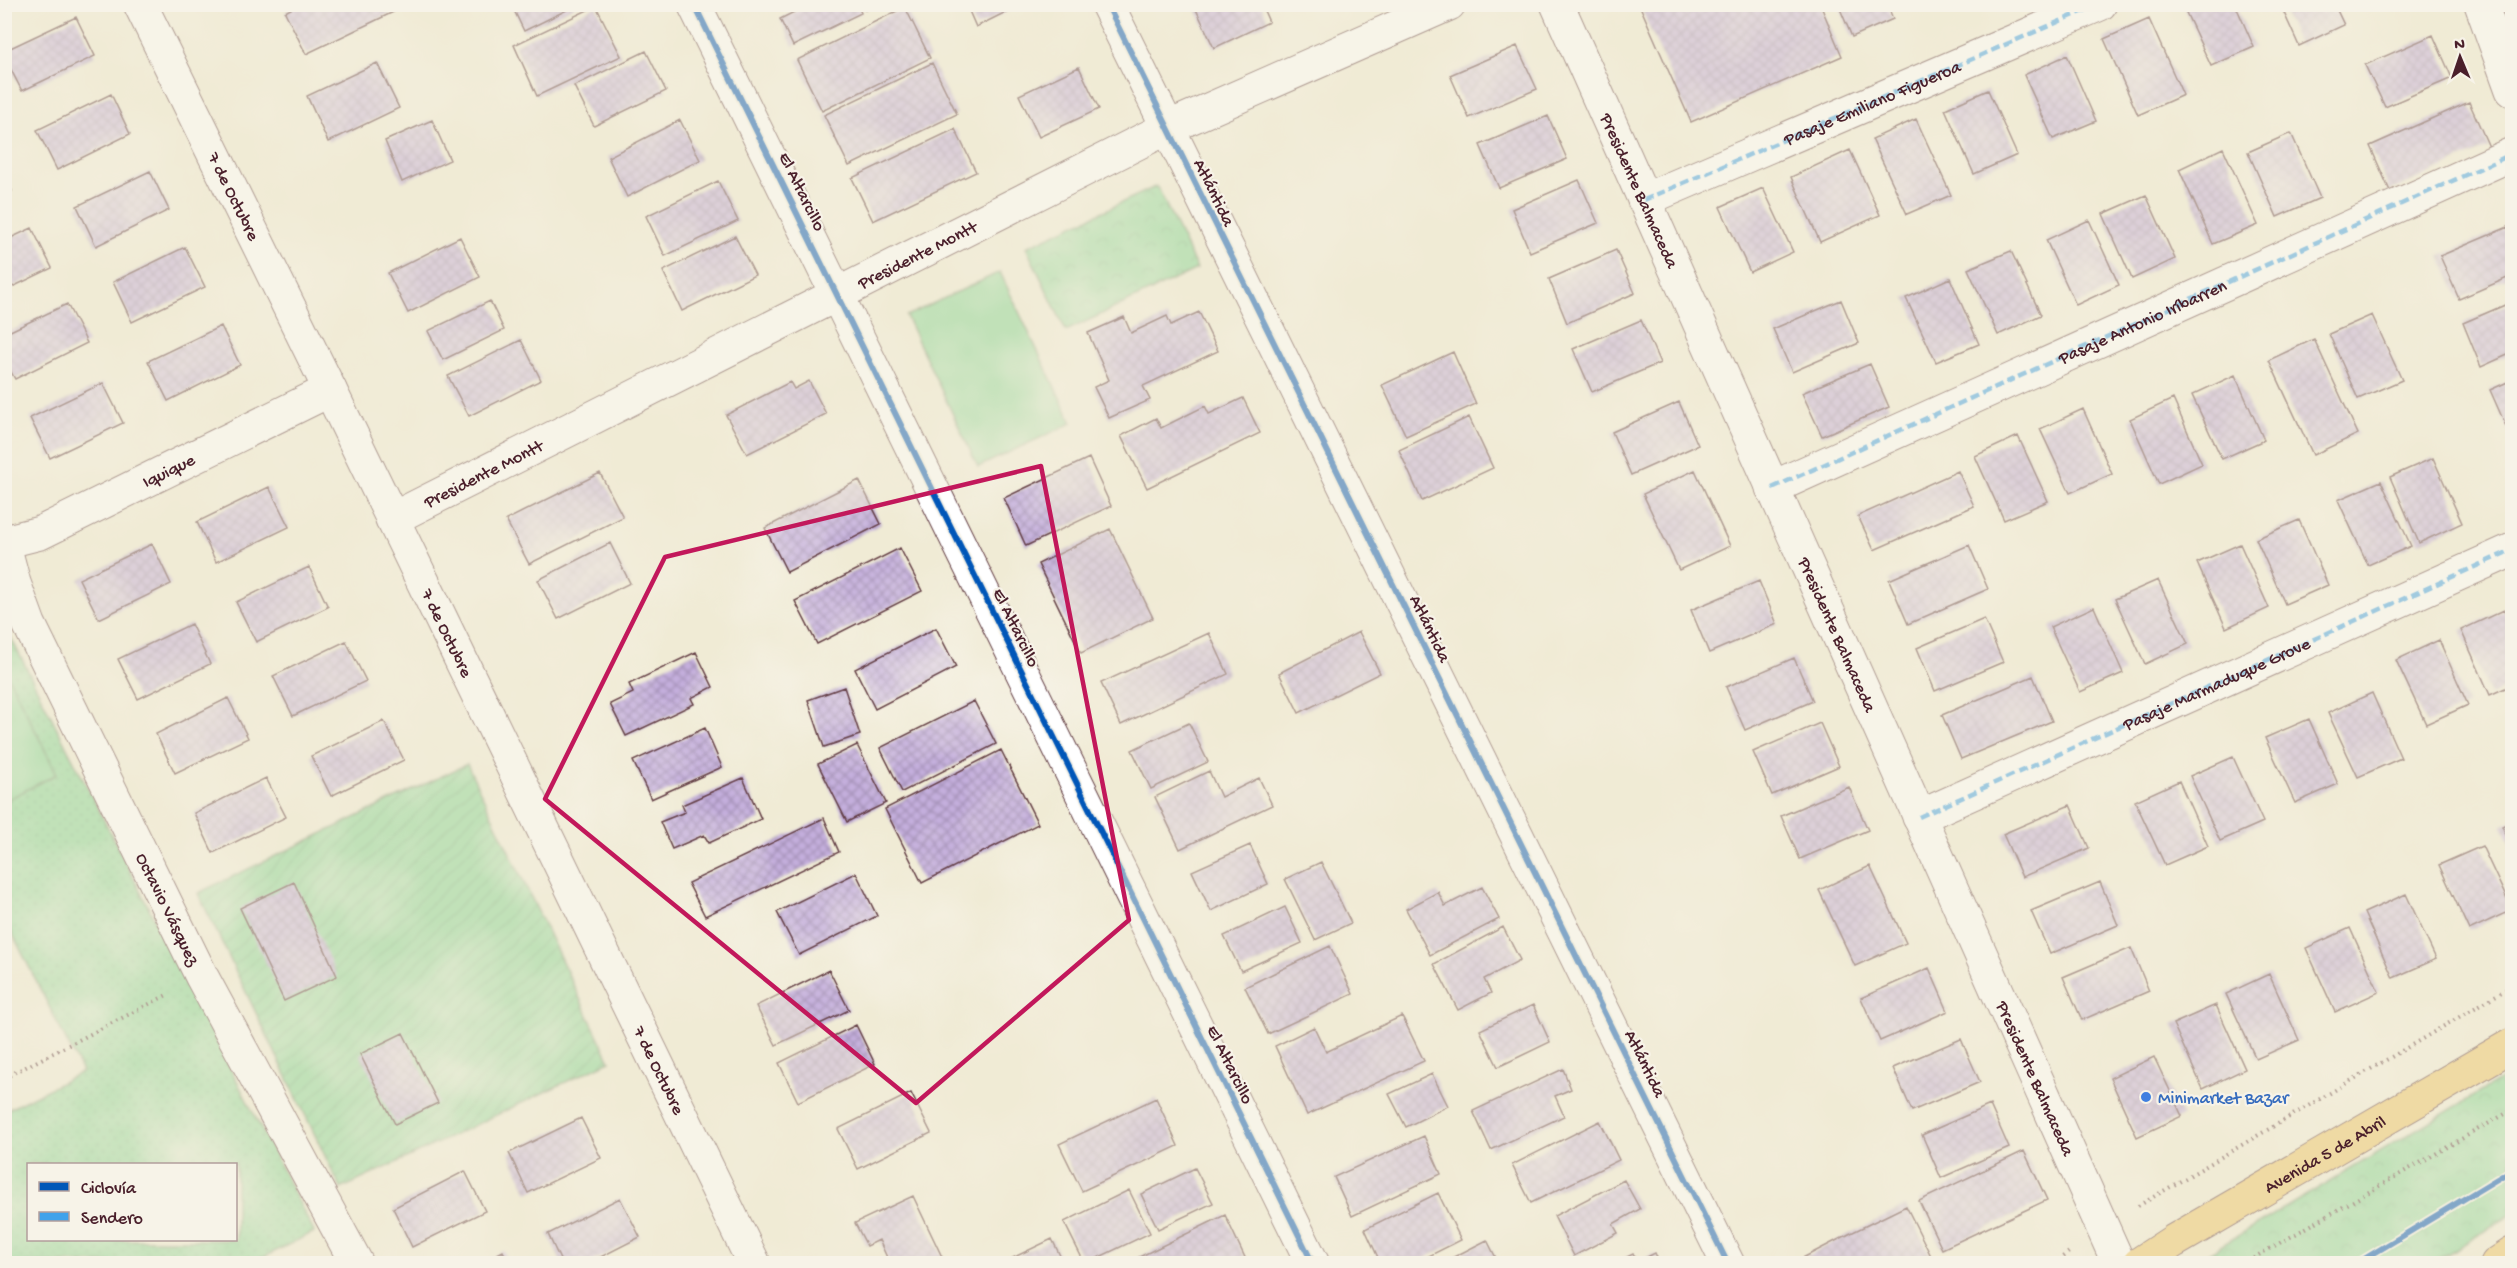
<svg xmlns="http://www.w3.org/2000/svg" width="2517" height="1268" viewBox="0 0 2517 1268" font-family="'Gochi Hand',sans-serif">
  <defs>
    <pattern id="grass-dots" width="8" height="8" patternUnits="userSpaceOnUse" patternTransform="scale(1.5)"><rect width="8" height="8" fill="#87d595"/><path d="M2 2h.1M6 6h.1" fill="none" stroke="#76b681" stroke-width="1.8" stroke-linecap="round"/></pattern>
    <pattern id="park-crowns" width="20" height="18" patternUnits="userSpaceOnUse" patternTransform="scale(1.5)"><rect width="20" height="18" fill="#87d595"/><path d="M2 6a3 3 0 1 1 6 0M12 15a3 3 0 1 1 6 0" fill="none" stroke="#76b681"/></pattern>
    <pattern id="garden-furrows" width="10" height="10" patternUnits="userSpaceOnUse" patternTransform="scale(1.5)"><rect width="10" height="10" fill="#87d595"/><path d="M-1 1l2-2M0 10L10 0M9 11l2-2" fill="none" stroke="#76b681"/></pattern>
    <pattern id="building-cross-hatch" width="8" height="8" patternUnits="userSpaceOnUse" patternTransform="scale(1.5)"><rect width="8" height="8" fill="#c4afdd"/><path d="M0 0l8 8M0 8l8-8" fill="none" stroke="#a18eb3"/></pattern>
  </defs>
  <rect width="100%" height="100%" fill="#f7f3e8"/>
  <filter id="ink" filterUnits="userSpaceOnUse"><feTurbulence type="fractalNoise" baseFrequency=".0167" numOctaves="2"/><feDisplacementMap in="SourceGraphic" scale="12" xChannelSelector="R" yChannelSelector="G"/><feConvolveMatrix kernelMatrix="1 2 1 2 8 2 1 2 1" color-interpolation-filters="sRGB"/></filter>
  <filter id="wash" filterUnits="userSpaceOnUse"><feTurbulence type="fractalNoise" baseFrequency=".008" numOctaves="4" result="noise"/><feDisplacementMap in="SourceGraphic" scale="24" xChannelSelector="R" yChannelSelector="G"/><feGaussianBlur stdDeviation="1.35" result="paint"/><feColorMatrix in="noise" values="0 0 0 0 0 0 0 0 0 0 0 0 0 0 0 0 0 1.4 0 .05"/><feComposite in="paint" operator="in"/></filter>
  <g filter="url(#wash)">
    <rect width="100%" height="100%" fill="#f0ebd5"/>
    <path fill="url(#grass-dots)" stroke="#687a60" stroke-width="1.5" fill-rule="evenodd" d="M4,624l310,608 -62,31h-247v-152l77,-39 -77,-153zM28,1164h208v76h-208z"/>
    <path fill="url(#park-crowns)" stroke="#687a60" stroke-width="1.5" d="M1157,186l40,83 -131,62 -40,-84z
      M2512,1073v141l-79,49h-241z"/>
    <path fill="url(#garden-furrows)" stroke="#687a60" stroke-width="1.5" d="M467,764l143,297 -269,128 -143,-296z"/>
    <path fill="#87d595" stroke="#687a60" stroke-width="1.5" d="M1000,272l72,151 -94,44 -72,-151z
      M5,670l52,104 -52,27h-1z"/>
    <g id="blocks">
      <path fill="url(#building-cross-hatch)" d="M300,4h110l-104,50 -21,-42z
        M511,4h68l-55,27z
        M810,4h47l4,9 -68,33 -13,-27z
        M863,4h14l-12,6z
        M966,4h56l-46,23z
        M1200,4h61l8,18 -55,26 -19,-41z
        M1639,4h181l22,52 -151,66z
        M1838,4h49l6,15 -41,18z
        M2182,4h53l19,43 -43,19z
        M2280,4h54l10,21 -45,21z
        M596,6l25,50 -84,40 -23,-51z
        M905,7l25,51 -108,53 -25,-51z
        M76,17l19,39 -73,35 -18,-35v-5z
        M2149,19l34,76 -45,20 -34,-76z
        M2433,35l19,43 -67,29 -20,-42z
        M1517,46l20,43 -68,29 -19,-43z
        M646,51l20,40 -72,35 -20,-40z
        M2067,55l29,66 -43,18 -29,-64z
        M377,63l22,45 -71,34 -21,-46z
        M932,63l25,51 -108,52 -25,-51z
        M1079,67l20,42 -60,28 -20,-42z
        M1988,90l29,65 -43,19 -29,-65z
        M111,94l19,40 -73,36 -20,-40z
        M2469,102l20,45 -99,44 -20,-45z
        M1548,116l19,43 -68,29 -19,-43z
        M1916,119l35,76 -44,19 -35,-75z
        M432,120l18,40 -48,22 -17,-41z
        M680,120l20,40 -73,37 -19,-40z
        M955,129l21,43 -103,49 -21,-43z
        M2291,133l29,65 -43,19 -29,-65z
        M2223,148l35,77 -45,19 -34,-75z
        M1850,150l30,65 -60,27 -29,-65z
        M150,171l19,39 -73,36 -19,-40z
        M4,175l8,16 -8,4z
        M1579,180l19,43 -68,29 -18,-43z
        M718,181l20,40 -73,35 -19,-40z
        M1763,188l30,64 -43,20 -30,-65z
        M2146,195l29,64 -43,20 -29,-65z
        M2089,220l30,65 -43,20 -30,-65z
        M2508,227l4,10v39l-53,23 -19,-43z
        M32,228l20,40 -48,23v-50z
        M735,236l20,39 -73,36 -19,-40z
        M460,237l20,40 -72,36 -20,-40z
        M185,247l20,40 -73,35 -19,-40z
        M1616,250l19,43 -68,30 -18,-44z
        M2011,251l30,64 -43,20 -30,-66z
        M1950,278l29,66 -43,18 -30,-64z
        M1841,300l18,43 -67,29 -19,-43z
        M490,301l14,29 -61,30 -15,-29z
        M2512,302v51l-31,14 -18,-44z
        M67,304l20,39 -72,36 -11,-20v-25z
        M1199,312l19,39 -75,35 7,14 -41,18 -15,-31 15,-7 -21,-47 36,-16 7,16 36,-17 4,9z
        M2372,315l30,65 -44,19 -29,-65z
        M1641,320l19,43 -68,29 -19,-43z
        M221,326l19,39 -72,36 -20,-40z
        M2314,339l44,95 -45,21 -44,-95z
        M521,340l20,40 -72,36 -21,-40z
        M1453,352l23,52 -70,32 -24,-51z
        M1870,364l19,43 -67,29 -20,-43z
        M2235,375l29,65 -42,19 -30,-64z
        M2512,380v51l-3,2 -19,-43z
        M809,381l17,33 -79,40 -21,-39 64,-33 4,7z
        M103,383l20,40 -73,35 -20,-40z
        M1243,398l17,35 -113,55 -26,-52 35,-18 5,10 44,-22 4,8z
        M2173,399l29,65 -43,20 -29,-65z
        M1679,402l19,43 -67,30 -19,-43z
        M2083,409l29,65 -42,19 -30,-64z
        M1469,417l24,51 -71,33 -23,-51z
        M2018,436l30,65 -44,19 -29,-64z
        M1089,458l22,48 -85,40 -22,-48z
        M2433,458l29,65 -43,20 -29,-66z
        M1695,470l35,76 -51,24 -36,-76z
        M1958,471l16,35 -100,44 -16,-34z
        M600,473l23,44 -94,47 -23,-44z
        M859,480l22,44 -94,48 -22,-44z
        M2381,481l30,65 -43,19 -30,-65z
        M269,487l20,40 -73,35 -19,-40z
        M2299,520l29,65 -43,19 -29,-65z
        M1110,529l43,89 -72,35 -43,-89z
        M610,543l20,40 -72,36 -20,-39z
        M152,544l19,40 -72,35 -20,-40z
        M2240,544l29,64 -43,20 -29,-65z
        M1969,545l19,44 -80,35 -19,-44z
        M900,548l22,43 -105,53 -22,-43z
        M309,567l19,40 -72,35 -20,-40z
        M2158,580l30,64 -43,20 -30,-65z
        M1759,581l18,43 -68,29 -18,-43z
        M2094,607l29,66 -43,19 -30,-65z
        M2504,610l8,20v55l-22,10 -29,-65z
        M1984,619l19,43 -68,29 -18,-43z
        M191,624l19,40 -72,35 -20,-40z
        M936,628l20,39 -81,42 -20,-40z
        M1359,632l21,41 -81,40 -20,-40z
        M1209,633l19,41 -107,51 -20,-42z
        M2439,640l29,65 -42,19 -30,-64z
        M346,641l20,40 -73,35 -20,-40z
        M696,652l17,35 -22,11 3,6 -68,32 -16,-32 23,-11 -4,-9z
        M1794,658l19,43 -68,29 -19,-43z
        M2033,676l19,45 -91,38 -19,-44z
        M844,687l16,48 -36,12 -16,-47z
        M2372,693l29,65 -43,19 -30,-64z
        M228,698l20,40 -73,35 -19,-39z
        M974,701l22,43 -94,48 -22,-44z
        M2309,719l29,65 -43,19 -30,-65z
        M384,721l20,39 -73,36 -20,-40z
        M1189,723l19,39 -57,27 -19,-39z
        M1820,723l19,43 -67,29 -19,-43z
        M705,728l17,39 -71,32 -18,-38z
        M857,745l29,58 -39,19 -29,-58z
        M1001,750l37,74 -116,59 -37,-74z
        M2233,757l30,65 -43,19 -30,-65z
        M1209,771l12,26 38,-19 13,27 -92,44 -25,-52z
        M266,778l20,39 -73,36 -19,-40z
        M743,778l18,41 -52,24 -5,-8 -32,14 -12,-27 25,-10 -3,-7z
        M2179,781l29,65 -43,19 -30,-64z
        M1849,787l19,43 -68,29 -19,-43z
        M2070,805l19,43 -67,29 -19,-43z
        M824,818l15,34 -134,64 -17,-33z
        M2512,821v27l-10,-22z
        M1250,845l18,39 -57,27 -19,-40z
        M2482,846l30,64 -43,20 -30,-65z
        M1321,862l30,61 -36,17 -30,-61z
        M1870,866l36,77 -51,23 -36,-76z
        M856,873l21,43 -78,39 -22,-43z
        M294,882l43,94 -53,25 -44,-93z
        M2100,882l18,43 -68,29 -19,-43z
        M1482,887l17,32 -69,36 -24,-46 32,-17 7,14z
        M2406,894l30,65 -43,19 -29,-65z
        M1285,907l17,36 -61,28 -17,-35z
        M1503,927l17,33 -36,19 7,14 -33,17 -24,-46z
        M2350,928l29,64 -44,20 -29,-64z
        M1330,946l23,48 -85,40 -23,-47z
        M2131,948l18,43 -67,29 -19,-43z
        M1929,968l19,43 -68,30 -19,-43z
        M829,970l20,40 -73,35 -20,-39z
        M2269,974l30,66 -43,19 -30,-65z
        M1533,1005l17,37 -52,25 -18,-37z
        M2216,1005l29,64 -42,20 -30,-65z
        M1402,1016l22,45 -117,54 -32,-69 39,-19 12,25z
        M856,1025l19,39 -77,38 -19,-39z
        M403,1033l35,70 -43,21 -35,-70z
        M1961,1039l19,43 -68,29 -19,-43z
        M2154,1057l28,59 -45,21 -27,-59z
        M1563,1069l8,20 -16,7 9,20 -73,34 -18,-39z
        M1432,1074l16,32 -42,21 -17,-33z
        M911,1093l20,40 -73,36 -20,-40z
        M1156,1098l22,48 -96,45 -23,-47z
        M1990,1105l19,43 -68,30 -19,-43z
        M581,1118l20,40 -73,35 -19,-40z
        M1600,1121l19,39 -88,43 -19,-38z
        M1424,1136l17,38 -89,42 -18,-39z
        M2024,1151l23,49 -105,49 -23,-48z
        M1195,1168l18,35 -55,26 -17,-35z
        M465,1171l20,40 -73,36 -19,-39z
        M1624,1180l16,29 -27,15 5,9 -44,23 -20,-40z
        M1129,1190l21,43 -65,31 -21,-42z
        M1438,1193l23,47 -48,24h-32l-16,-35z
        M913,1196l31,65 -4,3h-50l-11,-24 -12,6 -12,-23z
        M620,1198l20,39 -53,27h-25l-14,-30z
        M1906,1206l29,58h-144l62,-32z
        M1225,1215l23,49h-123z
        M1052,1239l12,25h-64z
        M1487,1240l12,24h-59z
        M503,1251l7,13h-31z
        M1655,1253l5,11h-47l20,-10 4,8z"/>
    </g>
  </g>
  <g filter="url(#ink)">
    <use href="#blocks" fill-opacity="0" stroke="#633e44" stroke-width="1.5"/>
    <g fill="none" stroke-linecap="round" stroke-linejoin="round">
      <g stroke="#633e44" stroke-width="35">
        <g id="minor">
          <path id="s1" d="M140,4l190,386 424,874"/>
          <path d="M694,4l619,1260"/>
          <path d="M1107,4l621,1260"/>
          <path id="s2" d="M1557,4l562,1260"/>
          <path d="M2481,4l31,86"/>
          <path d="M1644,200l456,-196"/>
          <path id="s3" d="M1772,488l740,-334"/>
          <path id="s4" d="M392,519l775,-391 282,-124"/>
          <path id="s5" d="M4,542l36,-9 290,-143"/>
          <path id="s6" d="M4,545l10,38 15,41 173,353 155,287"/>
          <path id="s7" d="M1919,817l593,-267"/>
        </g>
      </g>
      <g stroke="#633e44" stroke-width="35">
        <g id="major">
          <path id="s8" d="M2139,1264l35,-23 338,-196"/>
          <path d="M2497,1264l15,-10"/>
        </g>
      </g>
      <path stroke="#633e44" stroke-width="4" stroke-dasharray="1.5 4.5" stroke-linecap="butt" d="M4,1078l163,-83
        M2138,1206l374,-220
        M2053,1264l16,-12
        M2243,1264l269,-154"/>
      <use href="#minor" stroke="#fff" stroke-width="33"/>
      <use href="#major" stroke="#eec569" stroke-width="33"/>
      <g stroke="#40a2eb" stroke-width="4.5" stroke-dasharray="9 4.5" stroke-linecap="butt">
        <path id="s9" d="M1644,200l456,-196"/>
        <path d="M1772,488l740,-334"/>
        <path d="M1919,817l593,-267"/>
      </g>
      <g stroke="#f7f3e8" stroke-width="10">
        <path id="cycleway" d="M694,4l619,1260
          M1107,4l621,1260
          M2356,1264l156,-94"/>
      </g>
      <use href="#cycleway" stroke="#0057b8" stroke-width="6"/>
    </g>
  </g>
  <path d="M0 0H2517V1268H0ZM1041,466l88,454 -213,183 -371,-304 120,-242z" fill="#f0ebd5" fill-opacity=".55" fill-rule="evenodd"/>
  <path fill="none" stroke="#c2185b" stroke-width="4.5" stroke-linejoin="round" d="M1041,466l88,454 -213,183 -371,-304 120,-242z"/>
  <circle fill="#3f7fe0" stroke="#f7f3e8" stroke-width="2" cx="2146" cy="1097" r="6"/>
  <g text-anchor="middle" stroke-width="4.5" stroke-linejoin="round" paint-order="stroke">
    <g font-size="18" fill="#4a1f2b" stroke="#f7f3e8">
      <text dy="6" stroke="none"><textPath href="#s9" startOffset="248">Pasaje Emiliano Figueroa</textPath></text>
      <text dy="6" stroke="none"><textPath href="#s2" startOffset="204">Presidente Balmaceda</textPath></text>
      <text transform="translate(803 191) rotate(64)" y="6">El Altarcillo</text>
      <text transform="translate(1215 192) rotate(64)" y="6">Atlántida</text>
      <text dy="6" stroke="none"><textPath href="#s1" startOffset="214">7 de Octubre</textPath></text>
      <text dy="6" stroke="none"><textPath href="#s4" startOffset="588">Presidente Montt</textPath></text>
      <text dy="6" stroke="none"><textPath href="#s3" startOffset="406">Pasaje Antonio Iríbarren</textPath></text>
      <text dy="6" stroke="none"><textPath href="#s5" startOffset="180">Iquique</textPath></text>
      <text dy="6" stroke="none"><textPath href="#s4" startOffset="102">Presidente Montt</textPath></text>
      <text transform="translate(1017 627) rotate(64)" y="6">El Altarcillo</text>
      <text transform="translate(1431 628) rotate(64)" y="6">Atlántida</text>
      <text dy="6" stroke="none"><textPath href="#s1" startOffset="700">7 de Octubre</textPath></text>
      <text dy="6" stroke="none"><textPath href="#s2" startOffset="690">Presidente Balmaceda</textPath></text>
      <text dy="6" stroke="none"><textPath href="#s7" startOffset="326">Pasaje Marmaduque Grove</textPath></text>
      <text dy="6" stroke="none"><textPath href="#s6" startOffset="400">Octavio Vásquez</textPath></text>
      <text transform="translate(1646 1063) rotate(64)" y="6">Atlántida</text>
      <text transform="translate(1231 1064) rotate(64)" y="6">El Altarcillo</text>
      <text dy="6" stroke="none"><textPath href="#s1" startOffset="1186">7 de Octubre</textPath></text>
      <text dy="6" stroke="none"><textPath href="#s2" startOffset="1176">Presidente Balmaceda</textPath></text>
      <text dy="6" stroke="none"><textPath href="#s8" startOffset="216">Avenida 5 de Abril</textPath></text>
    </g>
    <g font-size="18" fill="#366cbe" stroke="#f7f3e8" text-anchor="start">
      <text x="2158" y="1103">Minimarket Bazar</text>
    </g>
  </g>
  <rect width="2517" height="1268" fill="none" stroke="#f7f3e8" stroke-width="24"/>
  <rect x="27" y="1163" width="210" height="78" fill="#f7f3e8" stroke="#b29e9c" stroke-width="1.5"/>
  <rect x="39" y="1182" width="30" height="9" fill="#0057b8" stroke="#b29e9c" stroke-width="1.5"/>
  <text x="81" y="1193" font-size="18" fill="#4a1f2b">Ciclovía</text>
  <rect x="39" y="1212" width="30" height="9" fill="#40a2eb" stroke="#b29e9c" stroke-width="1.5"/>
  <text x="81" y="1223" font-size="18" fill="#4a1f2b">Sendero</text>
  <g transform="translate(2460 57) rotate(358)" stroke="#f7f3e8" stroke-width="4.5" paint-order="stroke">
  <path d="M0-4.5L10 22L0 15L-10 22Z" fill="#4a1f2b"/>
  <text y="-9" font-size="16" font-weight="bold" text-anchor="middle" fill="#4a1f2b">N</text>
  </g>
</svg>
